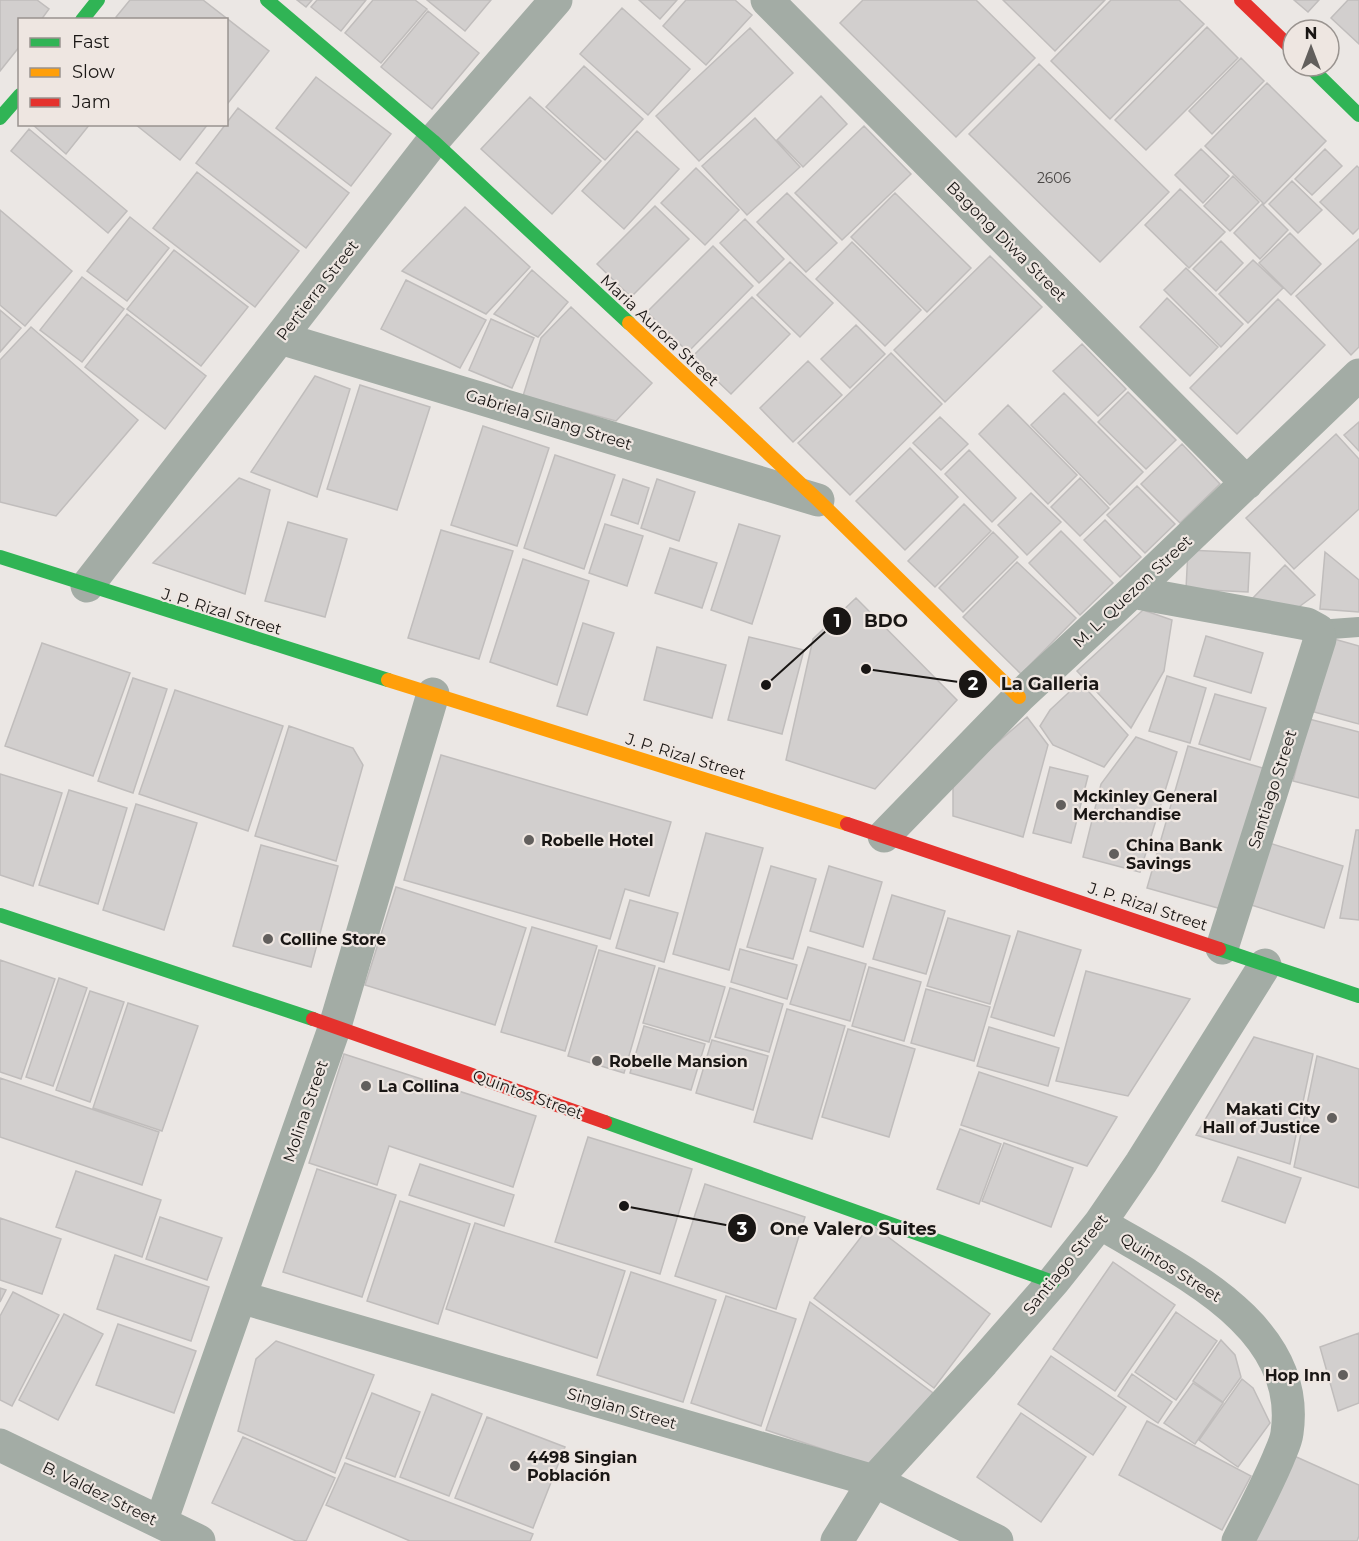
<svg xmlns="http://www.w3.org/2000/svg" width="1359" height="1541" viewBox="0 0 1359 1541" font-family="Montserrat,sans-serif">
  <rect width="100%" height="100%" fill="#ebe7e4"/>
  <path fill="#d2cfce" stroke="#c0bdbc" stroke-width="1.5" d="M0,0h37l12,9 -8,11h-21v26l-20,25z
    M130,0h73l66,51 -41,52 -2,-1v-82h-106l-4,-3z
    M297,0h15l-6,7z
    M317,0h49l-25,31 -30,-24z
    M373,0h42l12,9 -46,54 -36,-30z
    M427,0h64l-26,31z
    M639,0h38l-17,19z
    M686,0h49l17,15 -46,50 -43,-39z
    M863,0h113l59,58 -79,79 -116,-114z
    M1003,0h102l-50,51z
    M1111,0h68l25,24 -94,95 -59,-58z
    M1294,0h25l-11,12z
    M1348,0h11v44l-28,-26z
    M622,8l68,61 -42,46 -68,-61z
    M428,11l51,42 -47,56 -51,-42z
    M1207,27l31,31 -92,92 -31,-30z
    M750,28l43,45 -94,88 -43,-45z
    M1241,58l23,23 -52,53 -23,-23z
    M1039,64l130,128 -69,70 -131,-128z
    M584,66l59,53 -38,41 -59,-53z
    M316,77l75,57 -40,52 -75,-58z
    M1267,83l59,58 -62,63 -59,-58z
    M821,96l26,28 -44,43 -26,-27z
    M530,97l71,64 -49,53 -71,-65z
    M238,108l111,85 -43,55 -110,-85z
    M755,118l45,49 -53,48 -45,-49z
    M32,124h58l-24,30z
    M135,124h73l-28,36z
    M864,126l47,48 -69,66 -47,-47z
    M29,129l98,82 -19,22 -97,-82z
    M637,131l42,38 -55,60 -42,-38z
    M1201,149l28,27 -26,27 -28,-28z
    M1325,149l17,17 -30,29 -17,-16z
    M1357,166l2,2v60l-6,6 -33,-32z
    M696,168l43,42 -34,35 -44,-42z
    M197,172l102,79 -44,56 -102,-79z
    M1233,176l26,26 -29,29 -26,-25z
    M1292,181l30,29 -24,23 -29,-29z
    M1180,189l45,43 -36,36 -44,-43z
    M787,193l50,50 -31,29 -49,-50z
    M895,193l76,75 -44,44 -76,-75z
    M1262,204l26,26 -28,29 -26,-26z
    M655,206l34,33 -58,58 -34,-33z
    M465,207l65,60 -44,47 -84,-43z
    M0,210l72,61 -47,55 -25,-21z
    M130,217l39,31 -42,53 -40,-30z
    M745,219l39,40 -25,24 -39,-40z
    M1290,233l31,31 -30,31 -32,-32z
    M1359,239v108l-8,8 -55,-59z
    M1221,241l22,22 -27,28 -23,-22z
    M852,242l69,68 -36,36 -69,-67z
    M713,246l40,40 -65,66 -41,-40z
    M174,250l74,57 -47,59 -74,-57z
    M990,256l52,51 -97,95 -51,-52z
    M1253,260l30,28 -35,35 -29,-29z
    M790,262l43,41 -33,34 -43,-42z
    M1186,268l57,56 -22,23 -57,-57z
    M532,270l36,32 -30,35 -44,-23z
    M82,277l42,32 -42,53 -42,-32z
    M406,280l80,40 -26,48 -79,-39z
    M752,297l38,37 -59,60 -39,-37z
    M1167,298l51,49 -28,29 -50,-49z
    M1278,299l47,46 -88,89 -47,-46z
    M571,307l81,76 -36,38 -93,-25 18,-58z
    M0,310l21,18 -21,24z
    M127,314l79,62 -41,53 -80,-62z
    M491,319l43,19 -22,50 -43,-18z
    M856,325l29,29 -35,34 -29,-29z
    M31,327l107,93 -82,96 -56,-14v-142z
    M1082,344l44,45 -28,27 -45,-45z
    M891,353l51,51 -92,91 -52,-52z
    M808,361l34,34 -49,47 -33,-34z
    M315,376l35,13 -33,108 -66,-25z
    M360,385l70,22 -33,103 -70,-21z
    M1128,392l48,48 -30,29 -48,-47z
    M1064,393l79,79 -33,33 -79,-80z
    M1008,405l69,70 -29,29 -69,-70z
    M940,417l28,27 -27,26 -28,-27z
    M1359,422v29l-15,-16z
    M483,426l66,22 -32,98 -66,-21z
    M1336,434l23,25v50l-65,60 -48,-51z
    M1182,444l38,40 -40,39 -39,-39z
    M910,448l48,49 -53,53 -49,-49z
    M969,450l47,48 -24,24 -47,-48z
    M555,455l60,20 -31,94 -60,-21z
    M239,478l31,12 -25,104 -92,-31z
    M1080,478l29,30 -29,28 -29,-29z
    M623,479l26,9 -11,36 -27,-9z
    M657,479l38,13 -16,49 -38,-13z
    M1137,486l38,38 -30,29 -38,-38z
    M1031,493l30,29 -34,33 -29,-30z
    M964,504l27,27 -56,56 -27,-26z
    M1105,520l36,37 -21,20 -36,-37z
    M288,522l59,17 -22,78 -60,-16z
    M605,524l38,12 -16,50 -38,-13z
    M739,524l41,12 -28,88 -41,-14z
    M441,530l72,21 -34,108 -71,-21z
    M1061,531l52,52 -33,32 -51,-52z
    M993,532l25,25 -55,55 -24,-24z
    M670,548l47,15 -15,45 -47,-15z
    M1188,550l62,3 -2,39 -62,-3z
    M1325,552l34,28v32l-39,-3z
    M523,559l66,22 -32,104 -67,-23z
    M1017,562l59,56 -55,56 -58,-57z
    M1285,565l30,30 -27,20 -38,-14z
    M856,598l101,102 -82,89 -89,-29 27,-121z
    M1143,610l29,10 -8,51 -33,57 -54,-57z
    M583,623l31,10 -27,82 -30,-9z
    M1206,636l57,17 -12,40 -57,-17z
    M749,637l55,13 -22,84 -54,-14z
    M1334,639l25,7v78l-45,-12z
    M42,643l88,30 -37,103 -88,-30z
    M657,647l69,18 -14,53 -68,-18z
    M1167,676l39,12 -16,55 -41,-12z
    M133,678l34,11 -34,104 -35,-12z
    M1080,682l48,53 -24,32 -51,-22 -13,-19 10,-16z
    M175,690l108,36 -35,105 -109,-37z
    M1215,694l51,14 -16,52 -51,-16z
    M1027,717l21,28 -25,92 -70,-21v-35z
    M1309,719l50,13v66l-66,-17z
    M289,726l64,22 10,17 -27,96 -81,-25z
    M1136,737l41,15 -37,120 -57,-15 18,-73z
    M1188,746l78,23 -41,141 -78,-22z
    M441,755l230,67 -22,74 -24,-7 -15,50 -206,-59z
    M1050,767l38,9 -17,67 -38,-10z
    M0,774l62,19 -29,93 -33,-11z
    M69,790l58,18 -29,96 -59,-19z
    M136,804l61,19 -33,107 -61,-20z
    M1356,830h3v90l-19,-2z
    M706,833l57,15 -34,122 -56,-16z
    M1269,843l74,23 -19,62 -76,-24z
    M261,845l77,21 -27,101 -78,-21z
    M771,866l45,13 -23,80 -46,-12z
    M829,866l53,16 -19,65 -53,-16z
    M396,887l130,41 -31,97 -130,-40z
    M892,895l53,16 -19,63 -53,-15z
    M630,900l48,13 -14,49 -48,-14z
    M948,918l62,18 -20,68 -63,-18z
    M532,927l65,19 -32,105 -64,-19z
    M1018,931l63,19 -27,86 -63,-19z
    M808,947l58,17 -16,57 -60,-17z
    M740,949l57,16 -10,34 -56,-17z
    M599,950l56,16 -31,107 -56,-17z
    M0,960l55,19 -34,100 -21,-7z
    M869,967l52,15 -17,59 -52,-15z
    M659,968l66,19 -16,55 -66,-19z
    M1086,971l104,28 -62,97 -72,-15z
    M59,978l28,10 -34,98 -27,-9z
    M730,988l53,16 -14,48 -54,-15z
    M926,989l64,18 -16,54 -63,-18z
    M90,991l34,11 -34,100 -34,-12z
    M128,1003l70,23 -36,105 -69,-23z
    M787,1009l58,17 -33,113 -58,-17z
    M644,1026l61,18 -14,46 -61,-17z
    M989,1027l70,21 -11,38 -71,-20z
    M848,1029l67,20 -26,88 -67,-20z
    M1254,1037l59,17 -23,110 -94,-29z
    M712,1040l56,16 -15,54 -57,-17z
    M344,1054l192,62 -23,71 -124,-41 -12,39 -68,-22z
    M1317,1056l42,13v119l-65,-21z
    M979,1072l138,45 -30,49 -126,-41z
    M0,1078l159,54 -17,53 -142,-48z
    M960,1129l41,15 -22,60 -42,-15z
    M588,1137l104,32 -32,105 -105,-32z
    M1004,1143l69,25 -22,59 -69,-26z
    M1238,1157l63,21 -16,45 -63,-22z
    M420,1164l94,31 -10,31 -95,-31z
    M317,1169l79,26 -34,102 -79,-25z
    M76,1171l85,29 -19,57 -86,-30z
    M705,1184l100,33 -29,92 -101,-33z
    M400,1201l70,23 -32,100 -71,-23z
    M160,1217l62,21 -15,42 -61,-21z
    M0,1218l61,21 -19,55 -42,-14z
    M475,1223l150,48 -28,87 -151,-49z
    M871,1224l119,90 -56,74 -120,-90z
    M115,1255l94,32 -18,54 -94,-32z
    M1113,1262l62,43 -60,86 -62,-42z
    M631,1272l85,28 -33,102 -86,-27z
    M0,1288l6,2 -6,12z
    M13,1292l46,23 -47,91 -12,-6v-84z
    M726,1296l70,23 -35,107 -70,-23z
    M810,1302l123,91 -57,74 -110,-37z
    M1176,1312l41,29 -41,59 -41,-28z
    M64,1314l39,20 -45,86 -39,-20z
    M118,1324l78,27 -22,62 -78,-28z
    M1359,1333v70l-21,8 -18,-64z
    M1221,1340l14,15 6,22 -18,25 -30,-21z
    M276,1341l98,34 -39,98 -97,-42 18,-72z
    M1051,1356l75,51 -33,48 -75,-51z
    M1132,1374l40,28 -14,21 -40,-27z
    M1242,1379l11,9 17,35 -32,44 -39,-27z
    M1193,1383l30,20 -28,41 -31,-21z
    M372,1393l48,19 -25,65 -49,-19z
    M432,1394l50,20 -33,82 -49,-19z
    M1021,1413l65,44 -45,65 -64,-45z
    M487,1417l78,30 -32,81 -78,-30z
    M1147,1421l104,55 -29,54 -103,-55z
    M243,1437l92,41 -29,63h-10l-84,-38z
    M1292,1455l67,30v51l-2,5h-104z
    M345,1463l188,71 -3,7h-120l-84,-36z"/>
  <g fill="none" stroke-linecap="round" stroke-linejoin="round">
    <path stroke="#a3aca5" stroke-width="20" d="M1318,630l41,-3"/>
    <path stroke="#a3aca5" stroke-width="33" d="M767,0l480,483
      M280,338l538,162
      M87,586l346,-445 123,-141
      M1132,592l175,32 11,6 2,9 -98,309
      M884,836l135,-139 113,-105 227,-217
      M1100,1223c76,46 203,101 187,210 -1,9 -6,18 -9,26 -12,28 -26,55 -40,82
      M240,1297l634,184 123,60
      M0,1445l199,96
      M161,1522l174,-496 98,-332
      M837,1541l37,-60 109,-119 70,-80 47,-59 41,-60 124,-198"/>
    <path stroke="#30b455" stroke-width="14" d="M267,0l166,141 196,182
      M82,20l16,-20
      M1309,66l50,49
      M0,118l20,-23
      M0,557l388,123
      M0,915l313,104
      M1219,949l140,47
      M605,1122l448,160"/>
    <path stroke="#ff9f0a" stroke-width="14" d="M629,323l189,177 201,197
      M388,680l459,144"/>
    <path stroke="#e5322d" stroke-width="14" d="M1241,0l52,50
      M847,824l372,125
      M313,1019l292,103"/>
  </g>
  <g fill="#625f5d" stroke="#eee6e1" stroke-width="2">
    <circle cx="1061" cy="805" r="6"/>
    <circle cx="529" cy="840" r="6"/>
    <circle cx="1114" cy="854" r="6"/>
    <circle cx="268" cy="939" r="6"/>
    <circle cx="597" cy="1061" r="6"/>
    <circle cx="366" cy="1086" r="6"/>
    <circle cx="1332" cy="1118" r="6"/>
    <circle cx="1343" cy="1375" r="6"/>
    <circle cx="515" cy="1466" r="6"/>
  </g>
  <g text-anchor="middle" stroke-width="4.5" stroke-linejoin="round" paint-order="stroke">
    <g font-size="14" fill="#494644">
      <text x="1054" y="183">2606</text>
    </g>
    <g font-size="16" fill="#191614" stroke="#eee6e1">
      <text transform="translate(1007 241) rotate(45)" y="6">Bagong Diwa Street</text>
      <text transform="translate(317 290) rotate(-52)" y="6">Pertierra Street</text>
      <text transform="translate(660 330) rotate(43)" y="6">Maria Aurora Street</text>
      <text transform="translate(549 419) rotate(17)" y="6">Gabriela Silang Street</text>
      <text transform="translate(1132 591) rotate(-43)" y="6">M. L. Quezon Street</text>
      <text transform="translate(222 611) rotate(17)" y="6">J. P. Rizal Street</text>
      <text transform="translate(686 756) rotate(17)" y="6">J. P. Rizal Street</text>
      <text transform="translate(1272 789) rotate(-72)" y="6">Santiago Street</text>
      <text transform="translate(1148 906) rotate(18)" y="6">J. P. Rizal Street</text>
      <text transform="translate(528 1094) rotate(20)" y="6">Quintos Street</text>
      <text transform="translate(305 1111) rotate(-71)" y="6">Molina Street</text>
      <text transform="translate(1065 1264) rotate(-51)" y="6">Santiago Street</text>
      <text transform="translate(1171 1267) rotate(32)" y="6">Quintos Street</text>
      <text transform="translate(622 1408) rotate(16)" y="6">Singian Street</text>
      <text transform="translate(100 1493) rotate(26)" y="6">B. Valdez Street</text>
    </g>
    <g font-size="16" font-weight="bold" fill="#191614" stroke="#eee6e1" text-anchor="start">
      <text x="1073" y="802">Mckinley General<tspan x="1073" dy="18">Merchandise</tspan></text>
      <text x="541" y="846">Robelle Hotel</text>
      <text x="1126" y="851">China Bank<tspan x="1126" dy="18">Savings</tspan></text>
      <text x="280" y="945">Colline Store</text>
      <text x="609" y="1067">Robelle Mansion</text>
      <text x="378" y="1092">La Collina</text>
      <text x="1320" y="1115" text-anchor="end">Makati City<tspan x="1320" dy="18">Hall of Justice</tspan></text>
      <text x="1331" y="1381" text-anchor="end">Hop Inn</text>
      <text x="527" y="1463">4498 Singian<tspan x="527" dy="18">Población</tspan></text>
    </g>
  </g>
  <path fill="none" stroke="#191614" stroke-width="2" d="M766 685L837 621M866 669L973 684M624 1206L742 1228"/>
  <g fill="#191614" stroke="#eee6e1" stroke-width="2">
    <circle cx="766" cy="685" r="6"/>
    <circle cx="866" cy="669" r="6"/>
    <circle cx="624" cy="1206" r="6"/>
    <circle cx="837" cy="621" r="15"/>
    <circle cx="973" cy="684" r="15"/>
    <circle cx="742" cy="1228" r="15"/>
  </g>
  <g font-size="18" text-anchor="middle" font-weight="bold" fill="#fff">
    <text x="837" y="627">1</text>
    <text x="973" y="690">2</text>
    <text x="742" y="1235">3</text>
  </g>
  <g font-size="18" text-anchor="middle" font-weight="bold" fill="#191614" stroke="#eee6e1" stroke-width="4.5" stroke-linejoin="round" paint-order="stroke">
    <text x="886" y="627">BDO</text>
    <text x="1050" y="690">La Galleria</text>
    <text x="853" y="1235">One Valero Suites</text>
  </g>
  <rect x="18" y="18" width="210" height="108" fill="#eee6e1" stroke="#99938f" stroke-width="1.5"/>
  <rect x="30" y="38" width="30" height="9" fill="#30b455" stroke="#99938f" stroke-width="1.5"/>
  <text x="72" y="48" font-size="18" fill="#191614">Fast</text>
  <rect x="30" y="68" width="30" height="9" fill="#ff9f0a" stroke="#99938f" stroke-width="1.5"/>
  <text x="72" y="78" font-size="18" fill="#191614">Slow</text>
  <rect x="30" y="98" width="30" height="9" fill="#e5322d" stroke="#99938f" stroke-width="1.5"/>
  <text x="72" y="108" font-size="18" fill="#191614">Jam</text>
  <g transform="translate(1311 48)"><circle r="28" fill="#eee6e1" stroke="#99938f" stroke-width="1.5"/>
  <path d="M0-4.5L10 22L0 15L-10 22Z" fill="#625f5d"/>
  <text y="-9" font-size="16" font-weight="bold" text-anchor="middle" fill="#191614">N</text>
  </g>
</svg>
